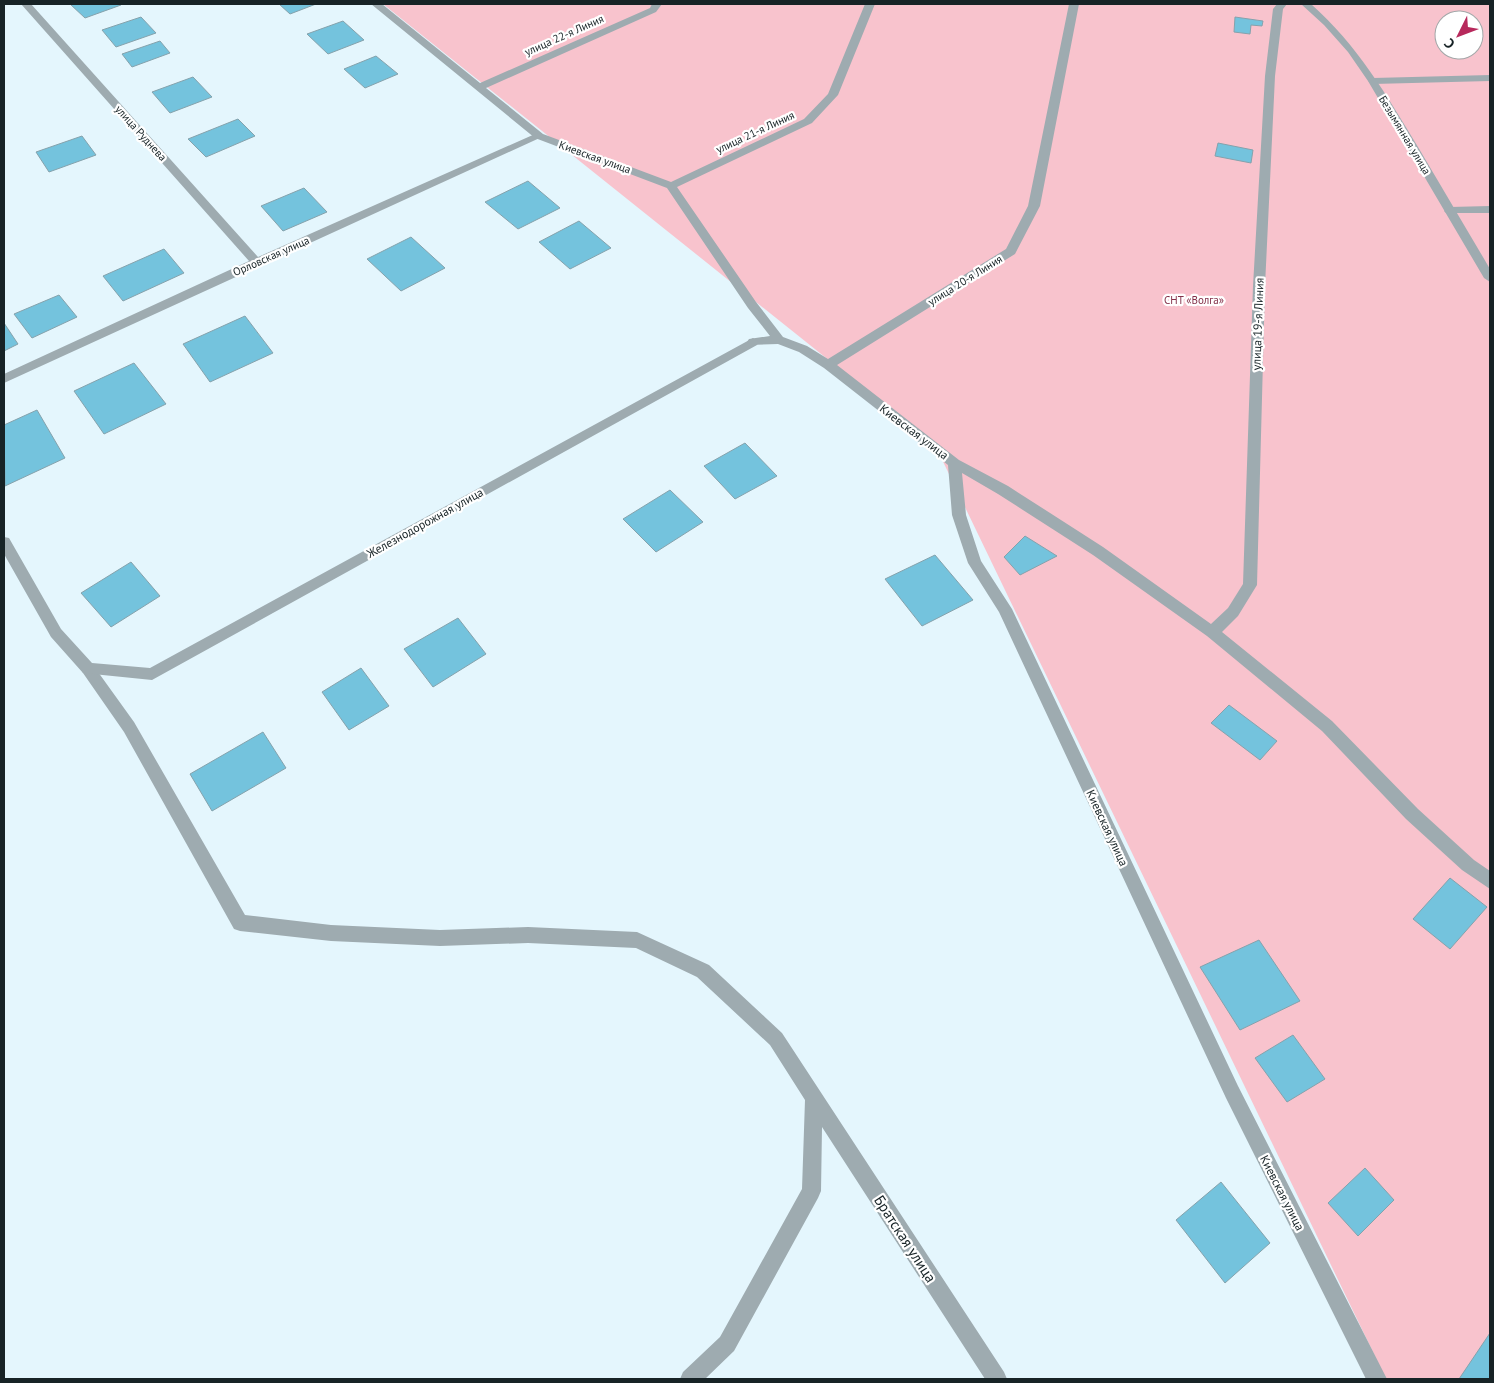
<svg xmlns="http://www.w3.org/2000/svg" width="1494" height="1383" viewBox="0 0 1494 1383" font-family="'PT Sans',sans-serif">
  <rect width="100%" height="100%" fill="#e4f6fd"/>
  <path fill="#f8c3cd" fill-rule="evenodd" d="M383,4h1107v1375h-104l-451,-934zM1444,20h30v30h-30z"/>
  <path fill="#74c3dd" stroke="#85a2ac" d="M70,4h50l1,1 -36,13z
    M279,4h37l-26,10z
    M141,17l15,16 -40,14 -14,-17z
    M1235,17l28,4 -1,5 -11,-1 -1,9 -16,-2z
    M343,21l21,19 -36,14 -21,-20z
    M160,41l10,12 -38,14 -10,-13z
    M376,56l22,18 -33,14 -21,-19z
    M193,77l19,20 -42,16 -18,-21z
    M238,119l17,17 -49,21 -18,-18z
    M82,136l14,19 -47,17 -13,-20z
    M1218,143l35,7 -2,13 -36,-7z
    M528,181l32,27 -42,21 -33,-27z
    M304,188l23,24 -44,19 -22,-25z
    M579,221l32,27 -41,21 -31,-27z
    M411,237l34,31 -44,23 -34,-32z
    M164,249l20,24 -61,28 -20,-25z
    M59,295l18,22 -45,21 -18,-24z
    M245,316l28,37 -63,29 -27,-38z
    M4,323l14,21 -14,7z
    M134,363l32,41 -62,30 -30,-43z
    M37,410l28,48 -60,28 -1,-61z
    M745,443l32,33 -42,23 -31,-33z
    M670,490l33,32 -47,30 -33,-33z
    M1025,536l32,20 -37,19 -16,-18z
    M935,555l38,45 -51,26 -37,-47z
    M131,562l29,34 -49,31 -30,-34z
    M458,618l28,36 -53,33 -29,-38z
    M361,668l28,38 -40,24 -27,-38z
    M1229,705l48,36 -17,19 -49,-37z
    M263,732l23,36 -74,43 -22,-37z
    M1450,878l37,29 -37,42 -37,-30z
    M1259,940l41,61 -60,29 -40,-63z
    M1293,1035l32,44 -38,23 -32,-44z
    M1365,1168l29,32 -36,36 -30,-33z
    M1221,1182l49,61 -45,40 -49,-63z
    M1490,1333v46h-31z"/>
  <g fill="none" stroke-linecap="round" stroke-linejoin="round">
    <path fill="#9eabb0" fill-rule="evenodd" d="M371,4h11l98,79 170,-75 2,-4h10l-6,8 -170,76 57,46 128,48 133,-63 24,-25 37,-90h10l-37,91 -26,28 -135,64 79,115 27,35 24,9 21,13 178,-110 22,-43 41,-202h10l-39,202 -25,48 -178,111 122,95 49,26 95,61 108,77 17,-16 15,-24 10,-298 12,-210 8,-67 4,-5h10l-4,5 -8,67 -10,210 -8,299 -19,31 -16,16 110,89 86,88 56,51 16,11v18l-28,-19 -56,-51 -84,-88 -115,-95 -114,-81 -95,-61 -36,-21 4,42 15,46 31,48 226,477 149,293h-21l-140,-281 -227,-486 -31,-49 -16,-48 -4,-50 -124,-97 -25,-16 -21,-8 -29,1 -2,-3 2,-3 21,-3 -22,-28 -81,-120 -132,-50z
      M1490,75v6l-117,3 -5,-3 5,-3z
      M1450,207l40,-1v7h-44l-2,-2 2,-2z
      M88,663l5,2 41,57 111,193 86,10 109,5 88,-3 109,5 72,33 73,68 222,339 3,7h-22l-163,-252 -1,64 -3,7 -84,153 -29,28h-25l3,-7 37,-35 82,-148 3,-89 -35,-55 -73,-68 -61,-29 -108,-5 -88,3 -109,-5 -91,-10 -6,-2 -110,-197 -41,-59 -2,-4 2,-4z"/>
    <path fill="#9eabb0" fill-rule="evenodd" d="M21,4h10l227,253 277,-123 4,-1 5,3 -540,247v-9l245,-113z
      M1301,4h10c47,42 75,90 107,143 24,41 48,81 72,122v13l-6,-4 -116,-197 -20,-29 -24,-27z
      M753,338l6,4 -2,3 -605,335 -69,-7 -32,-36 -47,-83v-17l5,1 52,91 31,34 58,5z"/>
  </g>
  <g text-anchor="middle" stroke-width="4.5" stroke-linejoin="round" paint-order="stroke">
    <g font-size="11" fill="#172326" stroke="#fff">
      <text transform="translate(564 35) rotate(-24)" y="4">улица 22-я Линия</text>
      <text transform="translate(755 132) rotate(-25)" y="4">улица 21-я Линия</text>
      <text transform="translate(141 133) rotate(48)" y="4">улица Руднева</text>
      <text transform="translate(1405 135) rotate(59)" y="4">Безымянная улица</text>
      <text transform="translate(595 157) rotate(20)" y="4">Киевская улица</text>
      <text transform="translate(271 256) rotate(-24)" y="4">Орловская улица</text>
      <text transform="translate(965 280) rotate(-32)" y="4">улица 20-я Линия</text>
    </g>
    <g font-size="11" fill="#833049" stroke="#fff">
      <text x="1194" y="304">СНТ «Волга»</text>
    </g>
    <g font-size="12" fill="#172326" stroke="#fff">
      <text transform="translate(1258 324) rotate(-88)" y="4">улица 19-я Линия</text>
      <text transform="translate(914 432) rotate(37)" y="4">Киевская улица</text>
      <text transform="translate(425 523) rotate(-29)" y="4">Железнодорожная улица</text>
      <text transform="translate(1107 828) rotate(65)" y="4">Киевская улица</text>
      <text transform="translate(1282 1193) rotate(63)" y="4">Киевская улица</text>
    </g>
    <g font-size="15" fill="#172326" stroke="#fff">
      <text transform="translate(905 1239) rotate(57)" y="5">Братская улица</text>
    </g>
  </g>
  <rect width="1494" height="1383" fill="none" stroke="#172326" stroke-width="10"/>
  <g transform="translate(1459 35) rotate(228)"><circle r="24" fill="#ffffff" stroke="#a2a7a8"/>
  <path d="M0-4L9 19L0 12L-9 19Z" fill="#b7295c"/>
  <text y="-8" font-size="14" font-weight="bold" text-anchor="middle" fill="#172326">С</text>
  </g>
</svg>
